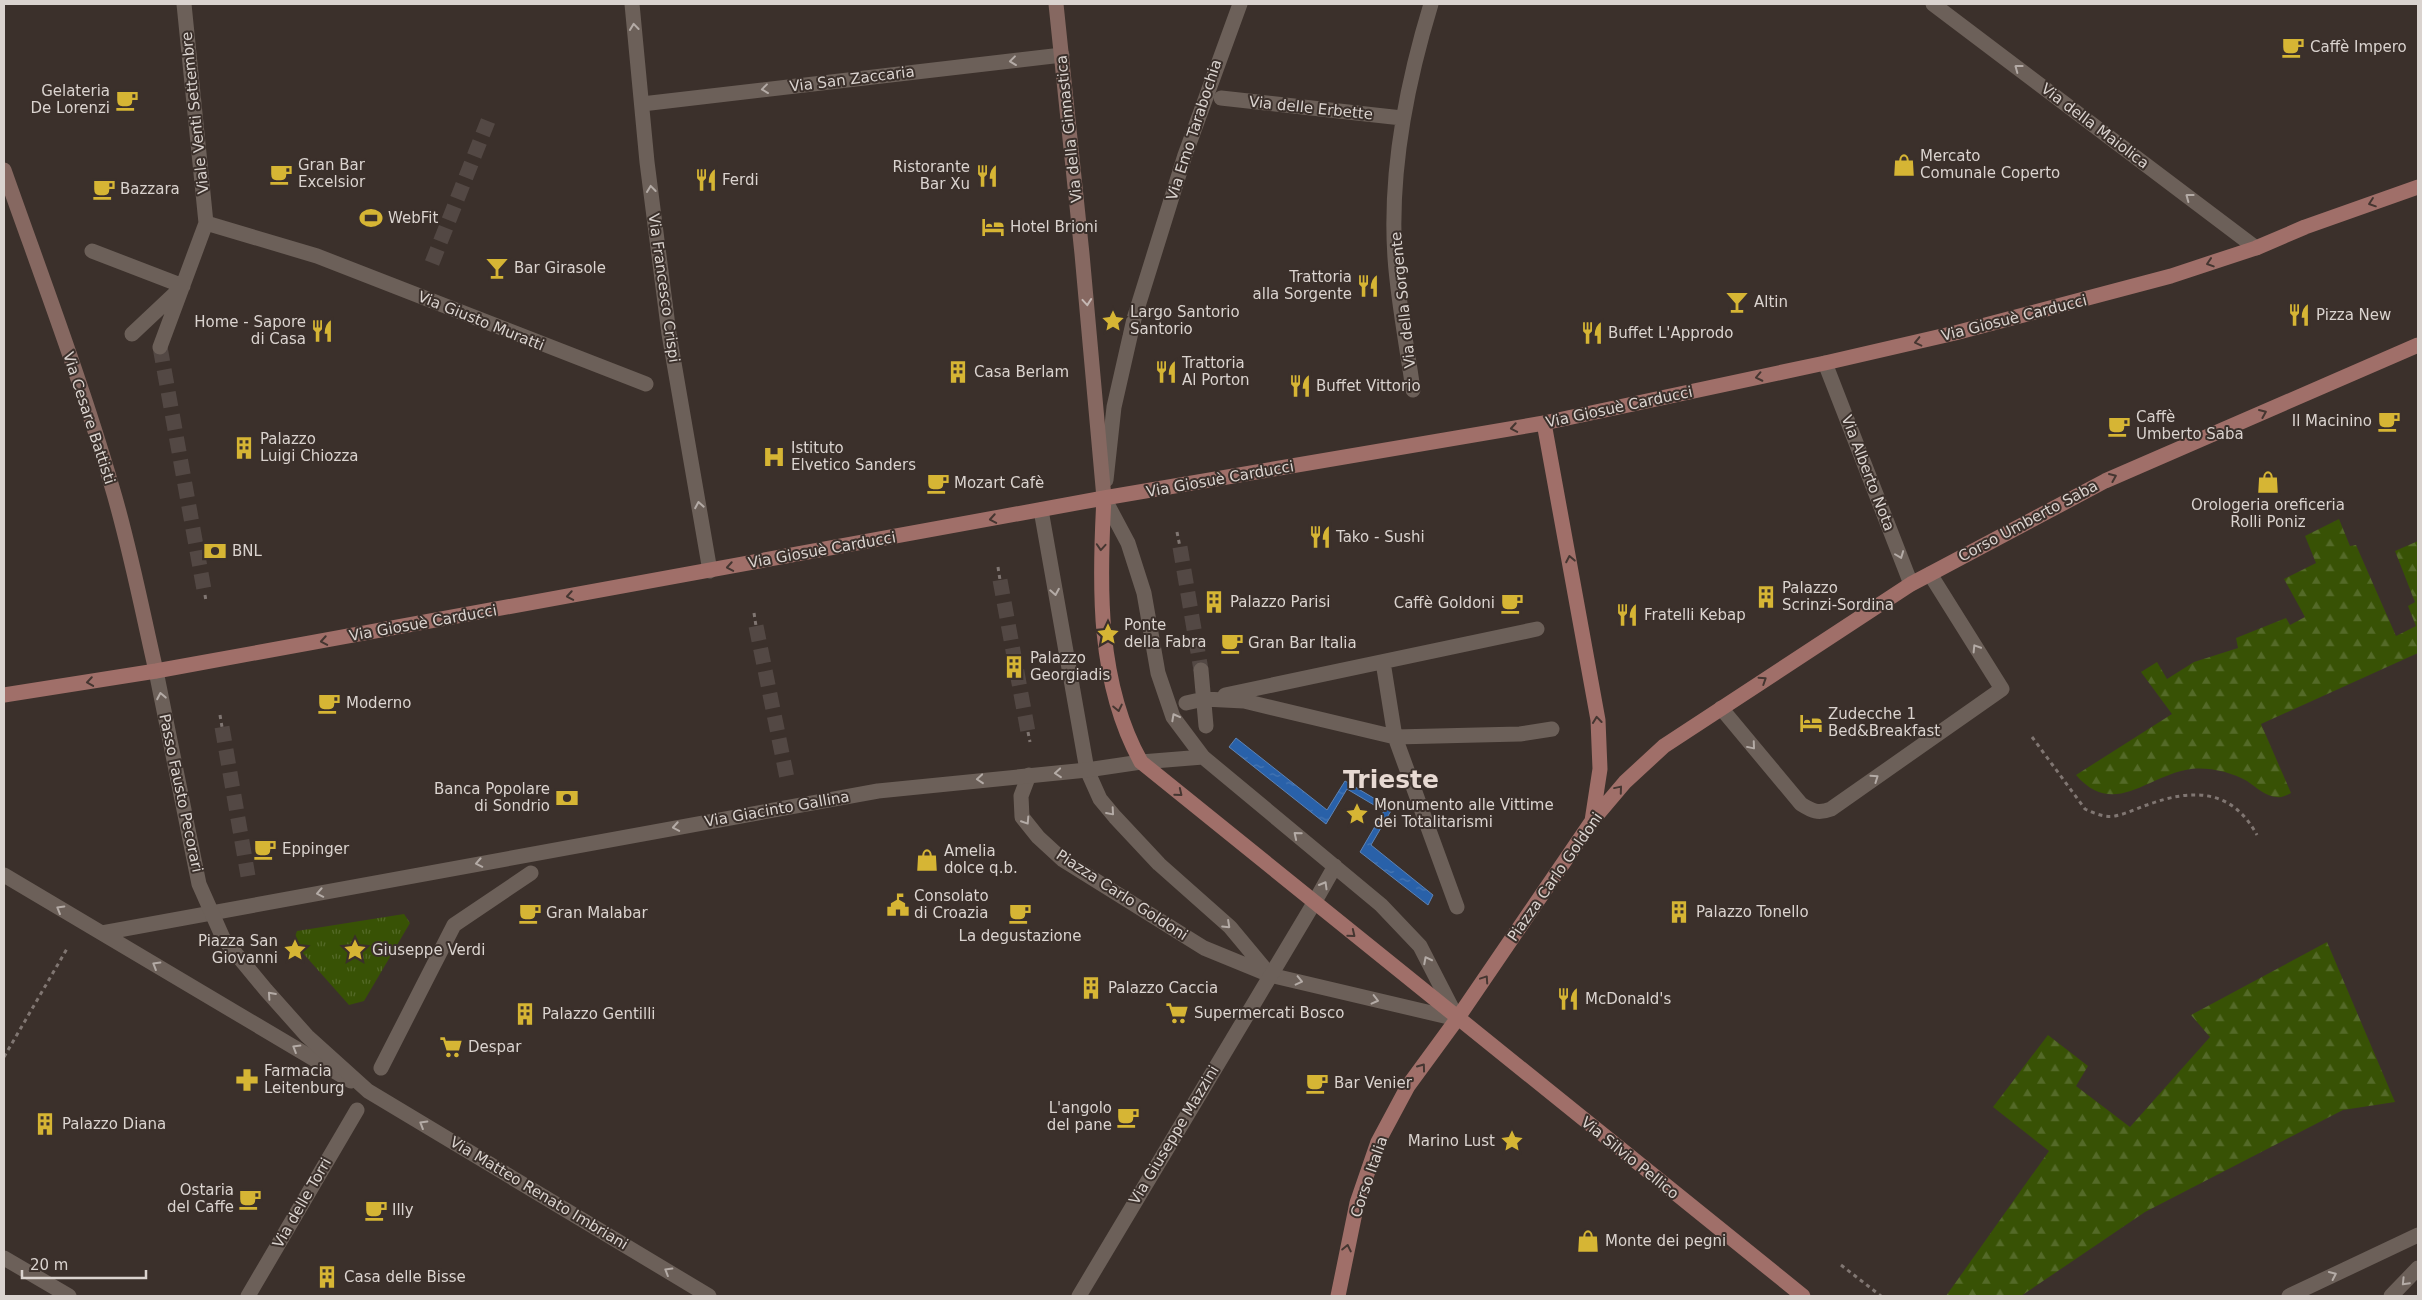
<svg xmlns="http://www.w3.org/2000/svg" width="2422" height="1300" font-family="'DejaVu Sans',sans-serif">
<defs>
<pattern id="grass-tufts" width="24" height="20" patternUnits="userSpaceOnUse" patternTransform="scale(1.25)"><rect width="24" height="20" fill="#385205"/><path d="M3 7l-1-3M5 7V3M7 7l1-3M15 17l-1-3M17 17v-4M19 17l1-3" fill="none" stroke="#546a28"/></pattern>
<pattern id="forest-firs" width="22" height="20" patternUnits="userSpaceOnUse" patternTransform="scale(1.25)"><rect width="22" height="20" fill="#385205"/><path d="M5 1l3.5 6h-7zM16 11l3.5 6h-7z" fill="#546a28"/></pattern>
<pattern id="water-ripples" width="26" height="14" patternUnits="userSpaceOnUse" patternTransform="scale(1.25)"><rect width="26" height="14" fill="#2961a9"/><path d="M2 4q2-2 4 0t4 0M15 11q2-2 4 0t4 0" fill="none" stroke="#4777b4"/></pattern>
</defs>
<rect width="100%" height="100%" fill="#3b302b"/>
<path fill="url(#grass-tufts)" d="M404 914 410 923 364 1001 349 1005 293 942 297 931Z"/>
<path fill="url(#forest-firs)" d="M2339 519 2350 546 2356 545 2396 636 2416 626 2408 606 2415 602 2395 551 2418 541V653L2261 724 2291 793C2287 795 2282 798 2277 797 2266 797 2256 787 2247 781 2231 772 2209 767 2191 769 2147 775 2114 819 2076 775L2172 714 2141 672 2157 662 2167 679 2194 662 2238 648 2236 638 2286 618 2290 625 2305 617 2284 579 2316 563 2305 536Z
M2327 942 2395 1102 2343 1110 2145 1212 2021 1296H1946L2049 1151 1993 1107 2048 1035 2088 1066 2076 1086 2130 1127 2210 1037 2191 1015Z"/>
<path fill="url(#water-ripples)" stroke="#5e83b4" d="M1236 738 1327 810 1345 781 1392 809 1371 845 1433 895 1428 905 1360 852 1384 811 1347 789 1326 824 1229 747Z"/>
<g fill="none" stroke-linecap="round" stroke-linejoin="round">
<path stroke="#534844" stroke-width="15" stroke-dasharray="15 8" stroke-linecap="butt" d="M432 263 488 121
M160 347 205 595
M1180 547 1201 670
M1000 580 1028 732
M756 626 787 778
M222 727 248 876"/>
<path stroke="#807672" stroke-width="3" stroke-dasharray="4 4" stroke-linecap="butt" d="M1177 532 1180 547
M998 567 1000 580
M205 595 206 601
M754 613 756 626
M220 715 222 727
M1028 732 1030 742
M2032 737 2085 809C2094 813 2104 818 2115 816 2126 814 2137 808 2147 805 2193 788 2232 789 2257 835
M4 1057 68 947
M1841 1265 1881 1296"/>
<path stroke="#6c6059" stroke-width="15" d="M1104 498 1128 543 1144 593 1158 673 1173 717 1203 757 1381 905 1420 946 1457 1018
M1041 510 1087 770 1100 799 1115 817 1159 864 1230 927 1270 975
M1141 762 1203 757
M1029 775 1021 796 1022 817 1038 837 1063 860 1204 948 1270 975 1457 1019
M1314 903 1335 866"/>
<path stroke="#6c6059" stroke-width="15" d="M184 4 206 223
M1221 98 1402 118
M92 251 183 286 132 334
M160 347 206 223 317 256 646 384
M1413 390C1407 346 1398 302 1395 258 1389 172 1406 86 1431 4
M1383 662 1395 737 1457 907
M1201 670 1206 726
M1225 695 1537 629
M1186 703 1204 699 1244 701 1395 737 1520 734 1552 729
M381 1068 454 925 531 873
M4 1258 69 1296
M248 1296 357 1110"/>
<path stroke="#6c6059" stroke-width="15" d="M632 4 647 162 669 334 710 571
M1933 4 2256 248
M642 104 1062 55
M1825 363 1911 584
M1106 480 1114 407 1134 319 1185 155 1240 4
M1721 708 1801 804C1812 811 1818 814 1831 809L2002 689 1930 574
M4 875 351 1081
M102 933 878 791 1087 770 1141 762
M1079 1296 1314 903
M2289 1296 2418 1235
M2391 1296 2418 1268"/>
<path stroke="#6c6059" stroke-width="15" d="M156 671 199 884 223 938 266 990 307 1036 368 1091 709 1296"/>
<path stroke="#866861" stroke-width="15" d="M1056 4 1082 254 1104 498
M4 170C41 275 81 380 112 487 130 547 142 610 156 671"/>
<path stroke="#a06f69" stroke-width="15" d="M1544 423 1598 720 1600 769 1592 821
M1104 498C1099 586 1097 683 1141 762L1803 1296
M4 695 156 671 1104 498 1544 423 1825 363 1955 333 2171 276 2256 248 2305 227 2418 187
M1338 1296 1357 1203 1378 1142 1408 1086 1457 1019 1592 821 1625 782 1664 746 1911 584 1930 574 2105 481 2418 345"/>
</g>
<defs><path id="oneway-chevron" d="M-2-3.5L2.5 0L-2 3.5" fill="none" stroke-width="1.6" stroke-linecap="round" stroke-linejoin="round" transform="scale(1.25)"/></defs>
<g stroke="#b4aba6">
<use href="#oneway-chevron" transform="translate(634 27) rotate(-96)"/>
<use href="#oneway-chevron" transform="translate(1013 61) rotate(173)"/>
<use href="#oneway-chevron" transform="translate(2018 68) rotate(-143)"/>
<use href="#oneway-chevron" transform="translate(765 89) rotate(173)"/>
<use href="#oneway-chevron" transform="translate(651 189) rotate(-97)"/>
<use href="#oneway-chevron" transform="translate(2189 197) rotate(-143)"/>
<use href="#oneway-chevron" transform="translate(699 505) rotate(-100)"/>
<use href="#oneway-chevron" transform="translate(1900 555) rotate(69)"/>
<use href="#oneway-chevron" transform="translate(1055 592) rotate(80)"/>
<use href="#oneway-chevron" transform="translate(1976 648) rotate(-122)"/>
<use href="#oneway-chevron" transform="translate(161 696) rotate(-101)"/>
<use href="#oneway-chevron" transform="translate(1175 717) rotate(-118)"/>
<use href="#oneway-chevron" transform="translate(1752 746) rotate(50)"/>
<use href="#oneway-chevron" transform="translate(1058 773) rotate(175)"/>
<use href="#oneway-chevron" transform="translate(1875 778) rotate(-35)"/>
<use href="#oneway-chevron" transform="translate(980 779) rotate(175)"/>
<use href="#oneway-chevron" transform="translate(1111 812) rotate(49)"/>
<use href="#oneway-chevron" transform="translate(1026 821) rotate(57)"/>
<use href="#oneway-chevron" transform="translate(676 827) rotate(170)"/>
<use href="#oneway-chevron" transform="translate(1297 835) rotate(-140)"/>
<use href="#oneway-chevron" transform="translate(479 863) rotate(169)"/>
<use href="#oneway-chevron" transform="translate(1324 885) rotate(-60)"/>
<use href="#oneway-chevron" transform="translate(320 893) rotate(169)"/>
<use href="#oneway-chevron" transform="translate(60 909) rotate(-150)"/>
<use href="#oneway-chevron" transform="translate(1227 925) rotate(43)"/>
<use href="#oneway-chevron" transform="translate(1427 960) rotate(-117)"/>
<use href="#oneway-chevron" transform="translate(156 965) rotate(-149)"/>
<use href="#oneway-chevron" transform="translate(1299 981) rotate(13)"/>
<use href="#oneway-chevron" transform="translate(271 995) rotate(-132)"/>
<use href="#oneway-chevron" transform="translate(1375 1000) rotate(14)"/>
<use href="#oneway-chevron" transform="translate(296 1048) rotate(-149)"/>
<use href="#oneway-chevron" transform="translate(423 1124) rotate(-149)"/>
<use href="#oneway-chevron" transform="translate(668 1271) rotate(-149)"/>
<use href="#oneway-chevron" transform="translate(2333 1275) rotate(-25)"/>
<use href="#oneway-chevron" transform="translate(2405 1282) rotate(134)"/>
</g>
<g stroke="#453631">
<use href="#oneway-chevron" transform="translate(2372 203) rotate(161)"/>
<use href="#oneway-chevron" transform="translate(2210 263) rotate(162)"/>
<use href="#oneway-chevron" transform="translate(1918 342) rotate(167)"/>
<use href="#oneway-chevron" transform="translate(1759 377) rotate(168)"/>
<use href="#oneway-chevron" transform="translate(2263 413) rotate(-23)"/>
<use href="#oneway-chevron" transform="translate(1514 428) rotate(170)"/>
<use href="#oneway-chevron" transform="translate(2113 477) rotate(-23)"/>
<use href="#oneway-chevron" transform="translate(993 519) rotate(170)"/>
<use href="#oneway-chevron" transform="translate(1101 547) rotate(94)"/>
<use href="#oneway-chevron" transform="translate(1570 559) rotate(-101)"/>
<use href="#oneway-chevron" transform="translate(730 567) rotate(170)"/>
<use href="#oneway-chevron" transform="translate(570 596) rotate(170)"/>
<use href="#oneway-chevron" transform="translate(324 641) rotate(170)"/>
<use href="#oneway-chevron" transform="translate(1763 680) rotate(-33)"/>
<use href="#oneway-chevron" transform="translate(90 682) rotate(171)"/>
<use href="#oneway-chevron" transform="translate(1118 708) rotate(78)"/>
<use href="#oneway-chevron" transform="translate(1597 720) rotate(-96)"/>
<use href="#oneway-chevron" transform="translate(1619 789) rotate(-50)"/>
<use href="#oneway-chevron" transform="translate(1179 793) rotate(39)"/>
<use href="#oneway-chevron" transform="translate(1352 934) rotate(39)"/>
<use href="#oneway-chevron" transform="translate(1485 979) rotate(-56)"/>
<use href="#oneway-chevron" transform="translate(1422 1067) rotate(-54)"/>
<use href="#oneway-chevron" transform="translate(1347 1248) rotate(-78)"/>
</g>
<use stroke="#c5b8b4" href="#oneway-chevron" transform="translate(1087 302) rotate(85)"/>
<defs>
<symbol id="cafe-bare" viewBox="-9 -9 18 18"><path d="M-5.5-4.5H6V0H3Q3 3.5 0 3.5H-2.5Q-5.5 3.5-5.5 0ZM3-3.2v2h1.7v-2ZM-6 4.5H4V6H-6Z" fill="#d6b534" stroke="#3b302b" stroke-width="2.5" paint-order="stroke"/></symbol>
<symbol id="shop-bare" viewBox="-9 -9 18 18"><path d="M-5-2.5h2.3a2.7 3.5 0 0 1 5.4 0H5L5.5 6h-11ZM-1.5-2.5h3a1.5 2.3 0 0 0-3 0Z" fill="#d6b534" stroke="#3b302b" stroke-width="2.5" paint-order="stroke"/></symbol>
<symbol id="restaurant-bare" viewBox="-9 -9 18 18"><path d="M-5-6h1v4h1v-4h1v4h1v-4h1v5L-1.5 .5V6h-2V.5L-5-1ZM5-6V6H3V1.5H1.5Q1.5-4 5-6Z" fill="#d6b534" stroke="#3b302b" stroke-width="2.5" paint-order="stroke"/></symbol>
<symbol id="stadium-bare" viewBox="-9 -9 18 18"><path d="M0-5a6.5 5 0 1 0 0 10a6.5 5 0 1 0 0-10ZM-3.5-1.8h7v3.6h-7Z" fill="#d6b534" stroke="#3b302b" stroke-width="2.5" paint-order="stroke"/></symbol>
<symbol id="hotel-bare" viewBox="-9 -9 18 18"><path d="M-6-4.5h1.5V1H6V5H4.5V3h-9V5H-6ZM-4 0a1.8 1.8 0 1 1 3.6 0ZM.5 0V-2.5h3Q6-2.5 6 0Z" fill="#d6b534" stroke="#3b302b" stroke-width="2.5" paint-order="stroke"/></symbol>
<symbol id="bar-bare" viewBox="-9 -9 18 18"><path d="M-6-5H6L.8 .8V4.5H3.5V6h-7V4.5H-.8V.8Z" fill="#d6b534" stroke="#3b302b" stroke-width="2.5" paint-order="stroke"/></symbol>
<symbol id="sight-bare" viewBox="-9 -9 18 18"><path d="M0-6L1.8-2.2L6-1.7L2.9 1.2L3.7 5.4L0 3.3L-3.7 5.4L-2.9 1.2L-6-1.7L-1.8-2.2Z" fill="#d6b534" stroke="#3b302b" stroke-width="2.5" paint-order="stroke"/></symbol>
<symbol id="building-bare" viewBox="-9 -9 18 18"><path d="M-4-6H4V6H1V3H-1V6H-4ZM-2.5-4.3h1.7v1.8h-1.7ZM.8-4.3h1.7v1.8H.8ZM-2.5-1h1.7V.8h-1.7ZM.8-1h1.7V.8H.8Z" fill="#d6b534" stroke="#3b302b" stroke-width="2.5" paint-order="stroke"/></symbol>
<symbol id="hospital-bare" viewBox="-9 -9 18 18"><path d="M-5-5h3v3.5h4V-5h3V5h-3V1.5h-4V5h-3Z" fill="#d6b534" stroke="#3b302b" stroke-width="2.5" paint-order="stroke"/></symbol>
<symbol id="bank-bare" viewBox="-9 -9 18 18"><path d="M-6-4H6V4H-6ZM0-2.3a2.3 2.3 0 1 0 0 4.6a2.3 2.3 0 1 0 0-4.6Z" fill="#d6b534" stroke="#3b302b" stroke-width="2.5" paint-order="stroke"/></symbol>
<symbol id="civic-bare" viewBox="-9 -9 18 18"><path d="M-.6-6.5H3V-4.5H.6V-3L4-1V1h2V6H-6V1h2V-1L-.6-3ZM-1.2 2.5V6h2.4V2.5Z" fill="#d6b534" stroke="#3b302b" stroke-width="2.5" paint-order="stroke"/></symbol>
<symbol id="supermarket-bare" viewBox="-9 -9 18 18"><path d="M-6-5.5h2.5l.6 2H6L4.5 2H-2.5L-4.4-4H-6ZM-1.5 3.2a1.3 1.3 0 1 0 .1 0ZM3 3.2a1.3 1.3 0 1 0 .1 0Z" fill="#d6b534" stroke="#3b302b" stroke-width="2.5" paint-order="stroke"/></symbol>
<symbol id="pharmacy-bare" viewBox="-9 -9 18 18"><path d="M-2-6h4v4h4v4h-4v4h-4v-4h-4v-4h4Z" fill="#d6b534" stroke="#3b302b" stroke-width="2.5" paint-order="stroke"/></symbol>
</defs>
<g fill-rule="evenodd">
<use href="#cafe-bare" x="2277" y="31" width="32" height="32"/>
<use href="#cafe-bare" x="111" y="84" width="32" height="32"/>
<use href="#shop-bare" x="1888" y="149" width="32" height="32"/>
<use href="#cafe-bare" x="265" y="158" width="32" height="32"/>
<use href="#restaurant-bare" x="971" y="160" width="32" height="32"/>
<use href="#restaurant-bare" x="690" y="164" width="32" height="32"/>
<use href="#cafe-bare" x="88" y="173" width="32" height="32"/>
<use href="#stadium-bare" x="355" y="202" width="32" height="32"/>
<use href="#hotel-bare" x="977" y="211" width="32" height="32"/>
<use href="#bar-bare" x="481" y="252" width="32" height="32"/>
<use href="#restaurant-bare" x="1352" y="270" width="32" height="32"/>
<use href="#bar-bare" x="1721" y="286" width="32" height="32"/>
<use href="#restaurant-bare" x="2283" y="299" width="32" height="32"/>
<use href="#sight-bare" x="1097" y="305" width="32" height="32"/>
<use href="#restaurant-bare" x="306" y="315" width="32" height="32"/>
<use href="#restaurant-bare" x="1576" y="317" width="32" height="32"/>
<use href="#building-bare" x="942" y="356" width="32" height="32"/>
<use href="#restaurant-bare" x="1150" y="356" width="32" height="32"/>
<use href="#restaurant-bare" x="1284" y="370" width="32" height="32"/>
<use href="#cafe-bare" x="2373" y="405" width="32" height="32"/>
<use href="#cafe-bare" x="2103" y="410" width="32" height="32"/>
<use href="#building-bare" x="228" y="432" width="32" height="32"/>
<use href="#hospital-bare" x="758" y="441" width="32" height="32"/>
<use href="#shop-bare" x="2252" y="466" width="32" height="32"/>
<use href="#cafe-bare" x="922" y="467" width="32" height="32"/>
<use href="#restaurant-bare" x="1304" y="521" width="32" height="32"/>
<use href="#bank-bare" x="199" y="535" width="32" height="32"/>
<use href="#building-bare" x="1750" y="581" width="32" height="32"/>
<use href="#building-bare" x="1198" y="586" width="32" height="32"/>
<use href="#cafe-bare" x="1496" y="587" width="32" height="32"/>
<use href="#restaurant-bare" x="1611" y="599" width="32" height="32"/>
<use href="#sight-bare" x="1092" y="618" width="32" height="32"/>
<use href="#cafe-bare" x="1216" y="627" width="32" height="32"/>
<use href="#building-bare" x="998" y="651" width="32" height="32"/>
<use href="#cafe-bare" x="313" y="687" width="32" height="32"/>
<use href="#hotel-bare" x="1795" y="707" width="32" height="32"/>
<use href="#bank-bare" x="551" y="782" width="32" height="32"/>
<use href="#sight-bare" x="1341" y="798" width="32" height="32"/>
<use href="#cafe-bare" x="249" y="833" width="32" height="32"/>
<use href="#shop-bare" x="911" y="844" width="32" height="32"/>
<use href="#civic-bare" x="882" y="889" width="32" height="32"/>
<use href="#building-bare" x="1663" y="896" width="32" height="32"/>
<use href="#cafe-bare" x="514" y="897" width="32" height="32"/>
<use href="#cafe-bare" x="1004" y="897" width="32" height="32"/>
<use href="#sight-bare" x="279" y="934" width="32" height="32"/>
<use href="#sight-bare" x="339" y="934" width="32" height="32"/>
<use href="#building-bare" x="1075" y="972" width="32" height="32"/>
<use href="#restaurant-bare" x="1552" y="983" width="32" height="32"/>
<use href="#supermarket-bare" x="1161" y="997" width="32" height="32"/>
<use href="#building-bare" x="509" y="998" width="32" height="32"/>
<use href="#supermarket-bare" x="435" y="1031" width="32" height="32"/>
<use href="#pharmacy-bare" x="231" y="1064" width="32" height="32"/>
<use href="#cafe-bare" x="1301" y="1067" width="32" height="32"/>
<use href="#cafe-bare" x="1112" y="1101" width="32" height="32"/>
<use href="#building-bare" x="29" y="1108" width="32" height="32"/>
<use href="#sight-bare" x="1496" y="1125" width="32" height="32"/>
<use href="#cafe-bare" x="234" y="1183" width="32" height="32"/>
<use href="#cafe-bare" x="360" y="1194" width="32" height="32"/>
<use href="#shop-bare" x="1572" y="1225" width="32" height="32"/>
<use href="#building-bare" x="311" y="1261" width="32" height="32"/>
</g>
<g text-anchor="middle" stroke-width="4" stroke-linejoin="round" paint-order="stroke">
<g font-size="15" fill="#dad3cf" stroke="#3b302b" text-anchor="start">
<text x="2310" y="52">Caffè Impero</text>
<text x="110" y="96" text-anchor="end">Gelateria<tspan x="110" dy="17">De Lorenzi</tspan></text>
<text x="1920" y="161">Mercato<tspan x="1920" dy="17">Comunale Coperto</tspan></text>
<text x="298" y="170">Gran Bar<tspan x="298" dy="17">Excelsior</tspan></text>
<text x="970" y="172" text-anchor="end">Ristorante<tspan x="970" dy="17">Bar Xu</tspan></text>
<text x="722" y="185">Ferdi</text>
<text x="120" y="194">Bazzara</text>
<text x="388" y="223">WebFit</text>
<text x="1010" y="232">Hotel Brioni</text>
<text x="514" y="273">Bar Girasole</text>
<text x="1352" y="282" text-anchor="end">Trattoria<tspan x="1352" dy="17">alla Sorgente</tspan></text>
<text x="1754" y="307">Altin</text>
<text x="1130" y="317">Largo Santorio<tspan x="1130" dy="17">Santorio</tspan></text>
<text x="2316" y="320">Pizza New</text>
<text x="306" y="327" text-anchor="end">Home - Sapore<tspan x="306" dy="17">di Casa</tspan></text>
<text x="1608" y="338">Buffet L'Approdo</text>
<text x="1182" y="368">Trattoria<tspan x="1182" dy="17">Al Porton</tspan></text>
<text x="974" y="377">Casa Berlam</text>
<text x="1316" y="391">Buffet Vittorio</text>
<text x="2136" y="422">Caffè<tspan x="2136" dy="17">Umberto Saba</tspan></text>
<text x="2372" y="426" text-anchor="end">Il Macinino</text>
<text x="260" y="444">Palazzo<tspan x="260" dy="17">Luigi Chiozza</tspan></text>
<text x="791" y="453">Istituto<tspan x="791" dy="17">Elvetico Sanders</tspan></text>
<text x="954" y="488">Mozart Cafè</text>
<text x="2268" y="510" text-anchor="middle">Orologeria oreficeria<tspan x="2268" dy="17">Rolli Poniz</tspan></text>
<text x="1336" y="542">Tako - Sushi</text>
<text x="232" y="556">BNL</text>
<text x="1782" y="593">Palazzo<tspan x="1782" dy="17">Scrinzi-Sordina</tspan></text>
<text x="1230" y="607">Palazzo Parisi</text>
<text x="1495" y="608" text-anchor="end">Caffè Goldoni</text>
<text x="1644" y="620">Fratelli Kebap</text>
<text x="1124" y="630">Ponte<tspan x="1124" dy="17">della Fabra</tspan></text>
<text x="1248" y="648">Gran Bar Italia</text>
<text x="1030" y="663">Palazzo<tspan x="1030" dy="17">Georgiadis</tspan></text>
<text x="346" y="708">Moderno</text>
<text x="1828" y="719">Zudecche 1<tspan x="1828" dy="17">Bed&amp;Breakfast</tspan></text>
<text x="550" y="794" text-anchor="end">Banca Popolare<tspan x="550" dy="17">di Sondrio</tspan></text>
<text x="1374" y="810">Monumento alle Vittime<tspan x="1374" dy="17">dei Totalitarismi</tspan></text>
<text x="282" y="854">Eppinger</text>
<text x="944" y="856">Amelia<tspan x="944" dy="17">dolce q.b.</tspan></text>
<text x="914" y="901">Consolato<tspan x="914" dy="17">di Croazia</tspan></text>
<text x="1696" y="917">Palazzo Tonello</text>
<text x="546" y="918">Gran Malabar</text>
<text x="1020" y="941" text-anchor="middle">La degustazione</text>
<text x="278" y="946" text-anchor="end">Piazza San<tspan x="278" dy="17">Giovanni</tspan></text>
<text x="372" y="955">Giuseppe Verdi</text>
<text x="1108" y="993">Palazzo Caccia</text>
<text x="1585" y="1004">McDonald's</text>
<text x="1194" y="1018">Supermercati Bosco</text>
<text x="542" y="1019">Palazzo Gentilli</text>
<text x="468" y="1052">Despar</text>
<text x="264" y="1076">Farmacia<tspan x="264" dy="17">Leitenburg</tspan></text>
<text x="1334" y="1088">Bar Venier</text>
<text x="1112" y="1113" text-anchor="end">L'angolo<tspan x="1112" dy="17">del pane</tspan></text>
<text x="62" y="1129">Palazzo Diana</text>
<text x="1495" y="1146" text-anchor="end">Marino Lust</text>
<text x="234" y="1195" text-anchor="end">Ostaria<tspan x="234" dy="17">del Caffe</tspan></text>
<text x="392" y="1215">Illy</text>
<text x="1605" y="1246">Monte dei pegni</text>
<text x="344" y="1282">Casa delle Bisse</text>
</g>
<g font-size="15" fill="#dad3cf" stroke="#3b302b">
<text transform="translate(852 79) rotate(-7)" y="5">Via San Zaccaria</text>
<text transform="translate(1311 108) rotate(6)" y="5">Via delle Erbette</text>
<text transform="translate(195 113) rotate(-96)" y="5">Viale Venti Settembre</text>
<text transform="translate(2095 126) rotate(37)" y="5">Via della Maiolica</text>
<text transform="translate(1069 129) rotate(-96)" y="5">Via della Ginnastica</text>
<text transform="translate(1194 130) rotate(-72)" y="5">Via Emo Tarabochia</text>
<text transform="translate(664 288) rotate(82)" y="5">Via Francesco Crispi</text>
<text transform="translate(1403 300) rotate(-96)" y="5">Via della Sorgente</text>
<text transform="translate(2014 318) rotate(-14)" y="5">Via Giosuè Carducci</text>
<text transform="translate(481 321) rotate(22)" y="5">Via Giusto Muratti</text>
<text transform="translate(1619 407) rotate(-12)" y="5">Via Giosuè Carducci</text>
<text transform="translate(89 418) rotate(72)" y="5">Via Cesare Battisti</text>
<text transform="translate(1868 473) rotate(69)" y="5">Via Alberto Nota</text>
<text transform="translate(1220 479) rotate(-10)" y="5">Via Giosuè Carducci</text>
<text transform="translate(2028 521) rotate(-28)" y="5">Corso Umberto Saba</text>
<text transform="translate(822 550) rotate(-10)" y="5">Via Giosuè Carducci</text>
<text transform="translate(423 623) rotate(-10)" y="5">Via Giosuè Carducci</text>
<text transform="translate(181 793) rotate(78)" y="5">Passo Fausto Pecorari</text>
<text transform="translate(777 809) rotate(-10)" y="5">Via Giacinto Gallina</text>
<text transform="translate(1555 877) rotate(-55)" y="5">Piazza Carlo Goldoni</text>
<text transform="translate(1122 895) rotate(33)" y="5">Piazza Carlo Goldoni</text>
<text transform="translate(1174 1135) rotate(-59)" y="5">Via Giuseppe Mazzini</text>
<text transform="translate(1630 1158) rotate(39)" y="5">Via Silvio Pellico</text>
<text transform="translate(1369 1177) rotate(-71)" y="5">Corso Italia</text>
<text transform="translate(539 1193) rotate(31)" y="5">Via Matteo Renato Imbriani</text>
<text transform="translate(302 1203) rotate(-60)" y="5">Via delle Torri</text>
</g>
<g font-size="25" font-weight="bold" fill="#e8dad3" stroke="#3b302b">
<text x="1391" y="788">Trieste</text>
</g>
</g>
<rect width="2422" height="1300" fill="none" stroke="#dad3cf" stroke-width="10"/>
<path d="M22 1270v8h124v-8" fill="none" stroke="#dad3cf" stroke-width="2.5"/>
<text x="30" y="1270" font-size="15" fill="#dad3cf" stroke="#3b302b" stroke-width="4" paint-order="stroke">20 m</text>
</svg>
